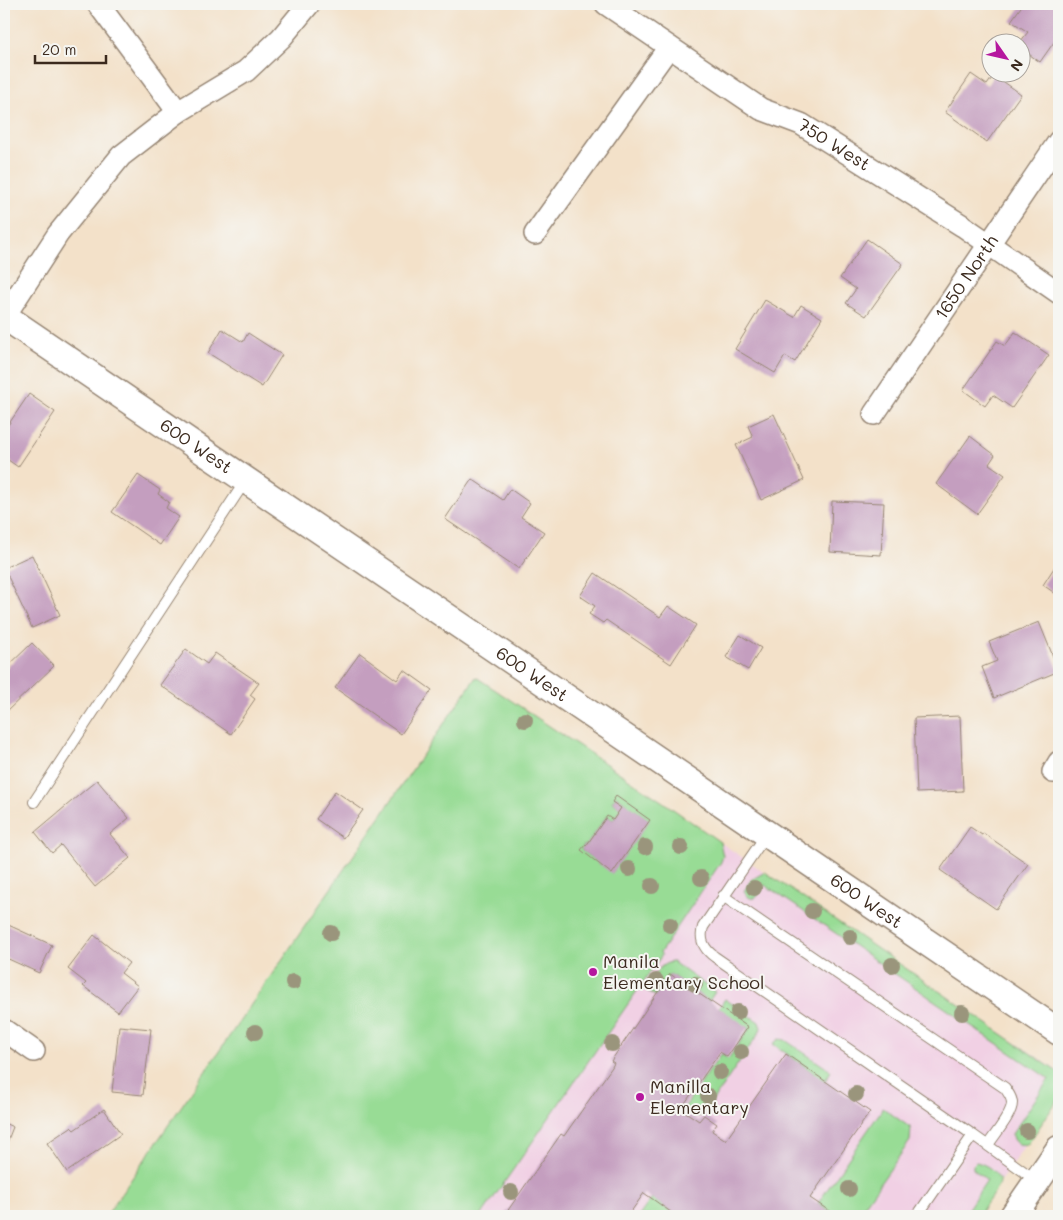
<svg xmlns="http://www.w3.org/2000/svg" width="1063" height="1220" font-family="Mali,sans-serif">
<rect width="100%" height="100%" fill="#f6f6f2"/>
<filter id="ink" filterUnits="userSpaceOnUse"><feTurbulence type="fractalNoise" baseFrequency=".02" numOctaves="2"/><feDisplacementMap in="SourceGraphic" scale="10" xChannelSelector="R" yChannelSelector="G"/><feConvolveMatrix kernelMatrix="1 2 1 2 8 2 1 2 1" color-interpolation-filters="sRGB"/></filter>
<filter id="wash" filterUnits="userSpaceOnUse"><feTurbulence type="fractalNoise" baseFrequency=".0096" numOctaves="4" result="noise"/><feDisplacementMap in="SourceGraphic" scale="20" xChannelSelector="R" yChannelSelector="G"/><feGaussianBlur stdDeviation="1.12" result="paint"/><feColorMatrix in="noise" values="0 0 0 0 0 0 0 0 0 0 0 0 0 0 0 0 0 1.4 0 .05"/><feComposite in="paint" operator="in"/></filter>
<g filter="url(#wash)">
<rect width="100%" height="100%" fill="#f3e1c9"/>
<path fill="#f1d0e4" d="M476 677 1059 1072V1096L976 1216H106Z"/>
<path fill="#98dc95" stroke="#6a835a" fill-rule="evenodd" d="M476 677 663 802 720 842 723 856 721 862 660 953 662 955 481 1216H106ZM616 796 649 820 612 873 581 850 584 845 586 846 607 816 613 820 621 808 612 802Z
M765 872 1059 1073V1098L1028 1144C1020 1146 1012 1143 1012 1134L1049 1079 765 885C759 893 753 907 744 891L751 880Z
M673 962 715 992 709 1001 670 974 655 996 646 990C652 979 658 963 673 962Z
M725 999 759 1022 761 1028 759 1033 705 1112H703L699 1117 684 1108 721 1054 728 1059 749 1029 719 1008Z
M779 1039 785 1040 831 1071 825 1081 773 1044Z
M883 1108 911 1128 910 1141 857 1216H837L818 1203Z
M976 1162C986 1164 1000 1173 1000 1184L978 1216H963L987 1180 973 1169V1165Z
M652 1198 671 1212 668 1216H639Z"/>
<g id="blocks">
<path fill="#c49ebf" d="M1023 4H1059V35L1040 62 1020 48V42L1028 32 1011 21Z
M971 74 987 85 994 75 1021 94 987 142 945 112Z
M867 239 903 264 866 316 846 303 856 289 840 278Z
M765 300 794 317 801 305 822 318 795 362 785 356 775 373 735 349Z
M222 329 243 342 248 333 282 355 262 387 208 353Z
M1015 332 1049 355 1012 408 993 395 985 406 963 390 997 341 1005 346Z
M29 394 55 412 18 467 4 457V431Z
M774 414 804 480 761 500 736 445 753 437 748 426Z
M970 436 995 455 989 464 1005 475 977 514 936 484Z
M138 475 160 490 158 494 169 502 166 508 179 517 160 545 112 512Z
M472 479 503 500 510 489 530 503 521 517 544 532 519 569 445 519Z
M832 501 884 503 881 555 830 552Z
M32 555 60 615 32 628 4 568Z
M1059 560V596L1043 585Z
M595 573 660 617 668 606 696 625 671 664 606 620 603 623 589 614 595 606 580 596Z
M1039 622 1059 671 994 698 982 667 997 661 989 642Z
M740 635 761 648 748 670 726 657Z
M32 643 54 666 6 712 4 709V670Z
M186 649 207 664 215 653 259 683 250 695 255 699 231 734 160 685Z
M360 653 397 680 404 670 432 690 401 734 335 688Z
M960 716 963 791 917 793 914 718Z
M97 780 129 818 110 834 130 858 95 887 61 845 52 853 35 832Z
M335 791 363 810 343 838 316 819Z
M616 796 650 820 612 874 581 850 585 845 586 846 607 816 613 820 621 808 612 802Z
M970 827 982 835 983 833 1028 864 996 909 940 870Z
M4 923 52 945 39 973 4 957Z
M94 935 129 963 121 973 138 986 118 1012 83 986 86 983 68 969Z
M670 974 748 1027 727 1057 720 1052 681 1109 699 1121 704 1115 717 1124 712 1131 726 1140 786 1054 870 1112 810 1198 837 1216H674L675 1215 644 1193 628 1216H504L561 1134 564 1136 612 1067 614 1063 611 1061Z
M119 1026 151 1029 143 1095 112 1092Z
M104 1109 121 1134 67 1172 47 1143 71 1127 74 1130Z
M4 1123 13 1127 4 1150Z"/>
</g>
</g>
<g filter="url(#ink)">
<use href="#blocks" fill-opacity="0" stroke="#978674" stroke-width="1"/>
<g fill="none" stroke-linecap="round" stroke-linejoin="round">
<defs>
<path id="service" d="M34 802 246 480
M766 835 703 927C699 940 704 949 715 957L973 1135
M723 896 1005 1088C1008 1093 1012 1097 1012 1103 1012 1115 994 1135 988 1145
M917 1216 973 1135 1037 1181"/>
<g id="minor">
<path d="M98 4 178 112"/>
<path id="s1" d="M606 4 761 109 801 124 963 226 1059 293"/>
<path d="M535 234 669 47"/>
<path d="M4 317 58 234 121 156 178 112 246 71 281 38 309 4"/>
<path id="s2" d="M874 414 1059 141"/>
<path d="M1053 772 1059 762"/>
<path d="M4 1030 34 1051"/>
</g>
<g id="tertiary">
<path id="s3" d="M4 316 1059 1032"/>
<path d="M1013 1216 1059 1149"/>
</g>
</defs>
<use href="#service" stroke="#978674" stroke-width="12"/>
<use href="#minor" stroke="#978674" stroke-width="24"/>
<use href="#tertiary" stroke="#978674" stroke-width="29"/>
<use href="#service" stroke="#fff" stroke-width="10"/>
<use href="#minor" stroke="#fff" stroke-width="21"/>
<use href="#tertiary" stroke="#fff" stroke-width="26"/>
</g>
<g fill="#9a957b">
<circle cx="525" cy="720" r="8"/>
<circle cx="645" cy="847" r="8"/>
<circle cx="681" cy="847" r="8"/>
<circle cx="629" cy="869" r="8"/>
<circle cx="701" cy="878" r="8"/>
<circle cx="652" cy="886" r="8"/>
<circle cx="754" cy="888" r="8"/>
<circle cx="812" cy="911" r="8"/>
<circle cx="670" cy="925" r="8"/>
<circle cx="331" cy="933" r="8"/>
<circle cx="850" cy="937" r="8"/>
<circle cx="892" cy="965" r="8"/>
<circle cx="656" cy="981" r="8"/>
<circle cx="293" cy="982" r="8"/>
<circle cx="695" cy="984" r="8"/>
<circle cx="738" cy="1012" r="8"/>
<circle cx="962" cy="1013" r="8"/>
<circle cx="255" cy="1032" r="8"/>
<circle cx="612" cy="1044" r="8"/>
<circle cx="741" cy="1052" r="8"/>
<circle cx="720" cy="1072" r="8"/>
<circle cx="856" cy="1094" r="8"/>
<circle cx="708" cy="1096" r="8"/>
<circle cx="1027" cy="1131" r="8"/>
<circle cx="849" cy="1189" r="8"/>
<circle cx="511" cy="1192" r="8"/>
</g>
</g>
<g fill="#b5179e" stroke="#f6f6f2" stroke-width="2">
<circle cx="593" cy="972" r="5"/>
<circle cx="640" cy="1097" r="5"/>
</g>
<g text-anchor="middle" stroke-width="4" stroke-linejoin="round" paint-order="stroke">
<g font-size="18" fill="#3b2a1e" stroke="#f6f6f2">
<text dy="6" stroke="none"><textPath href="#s1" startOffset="269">750 West</textPath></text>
<text dy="6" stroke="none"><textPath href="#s2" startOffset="165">1650 North</textPath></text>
<text dy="6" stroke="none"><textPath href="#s3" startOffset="232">600 West</textPath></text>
<text dy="6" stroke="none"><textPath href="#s3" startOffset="638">600 West</textPath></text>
<text dy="6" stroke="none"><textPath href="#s3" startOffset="1042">600 West</textPath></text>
</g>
<g font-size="18" fill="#3b2a1e" stroke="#f6f6f2" text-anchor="start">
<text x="603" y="968">Manila<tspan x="603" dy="21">Elementary School</tspan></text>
<text x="650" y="1093">Manilla<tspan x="650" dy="21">Elementary</tspan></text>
</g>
</g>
<rect width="1063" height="1220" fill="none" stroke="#f6f6f2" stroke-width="20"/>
<g transform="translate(1006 58) rotate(124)"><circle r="24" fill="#f6f6f2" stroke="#aba49d"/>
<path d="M0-4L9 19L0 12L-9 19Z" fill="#b5179e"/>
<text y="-8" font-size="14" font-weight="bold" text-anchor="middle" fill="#3b2a1e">N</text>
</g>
<path d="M35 55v8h71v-8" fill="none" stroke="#3b2a1e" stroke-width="2.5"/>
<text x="42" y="55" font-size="15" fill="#3b2a1e" stroke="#f6f6f2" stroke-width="4" paint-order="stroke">20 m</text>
</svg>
